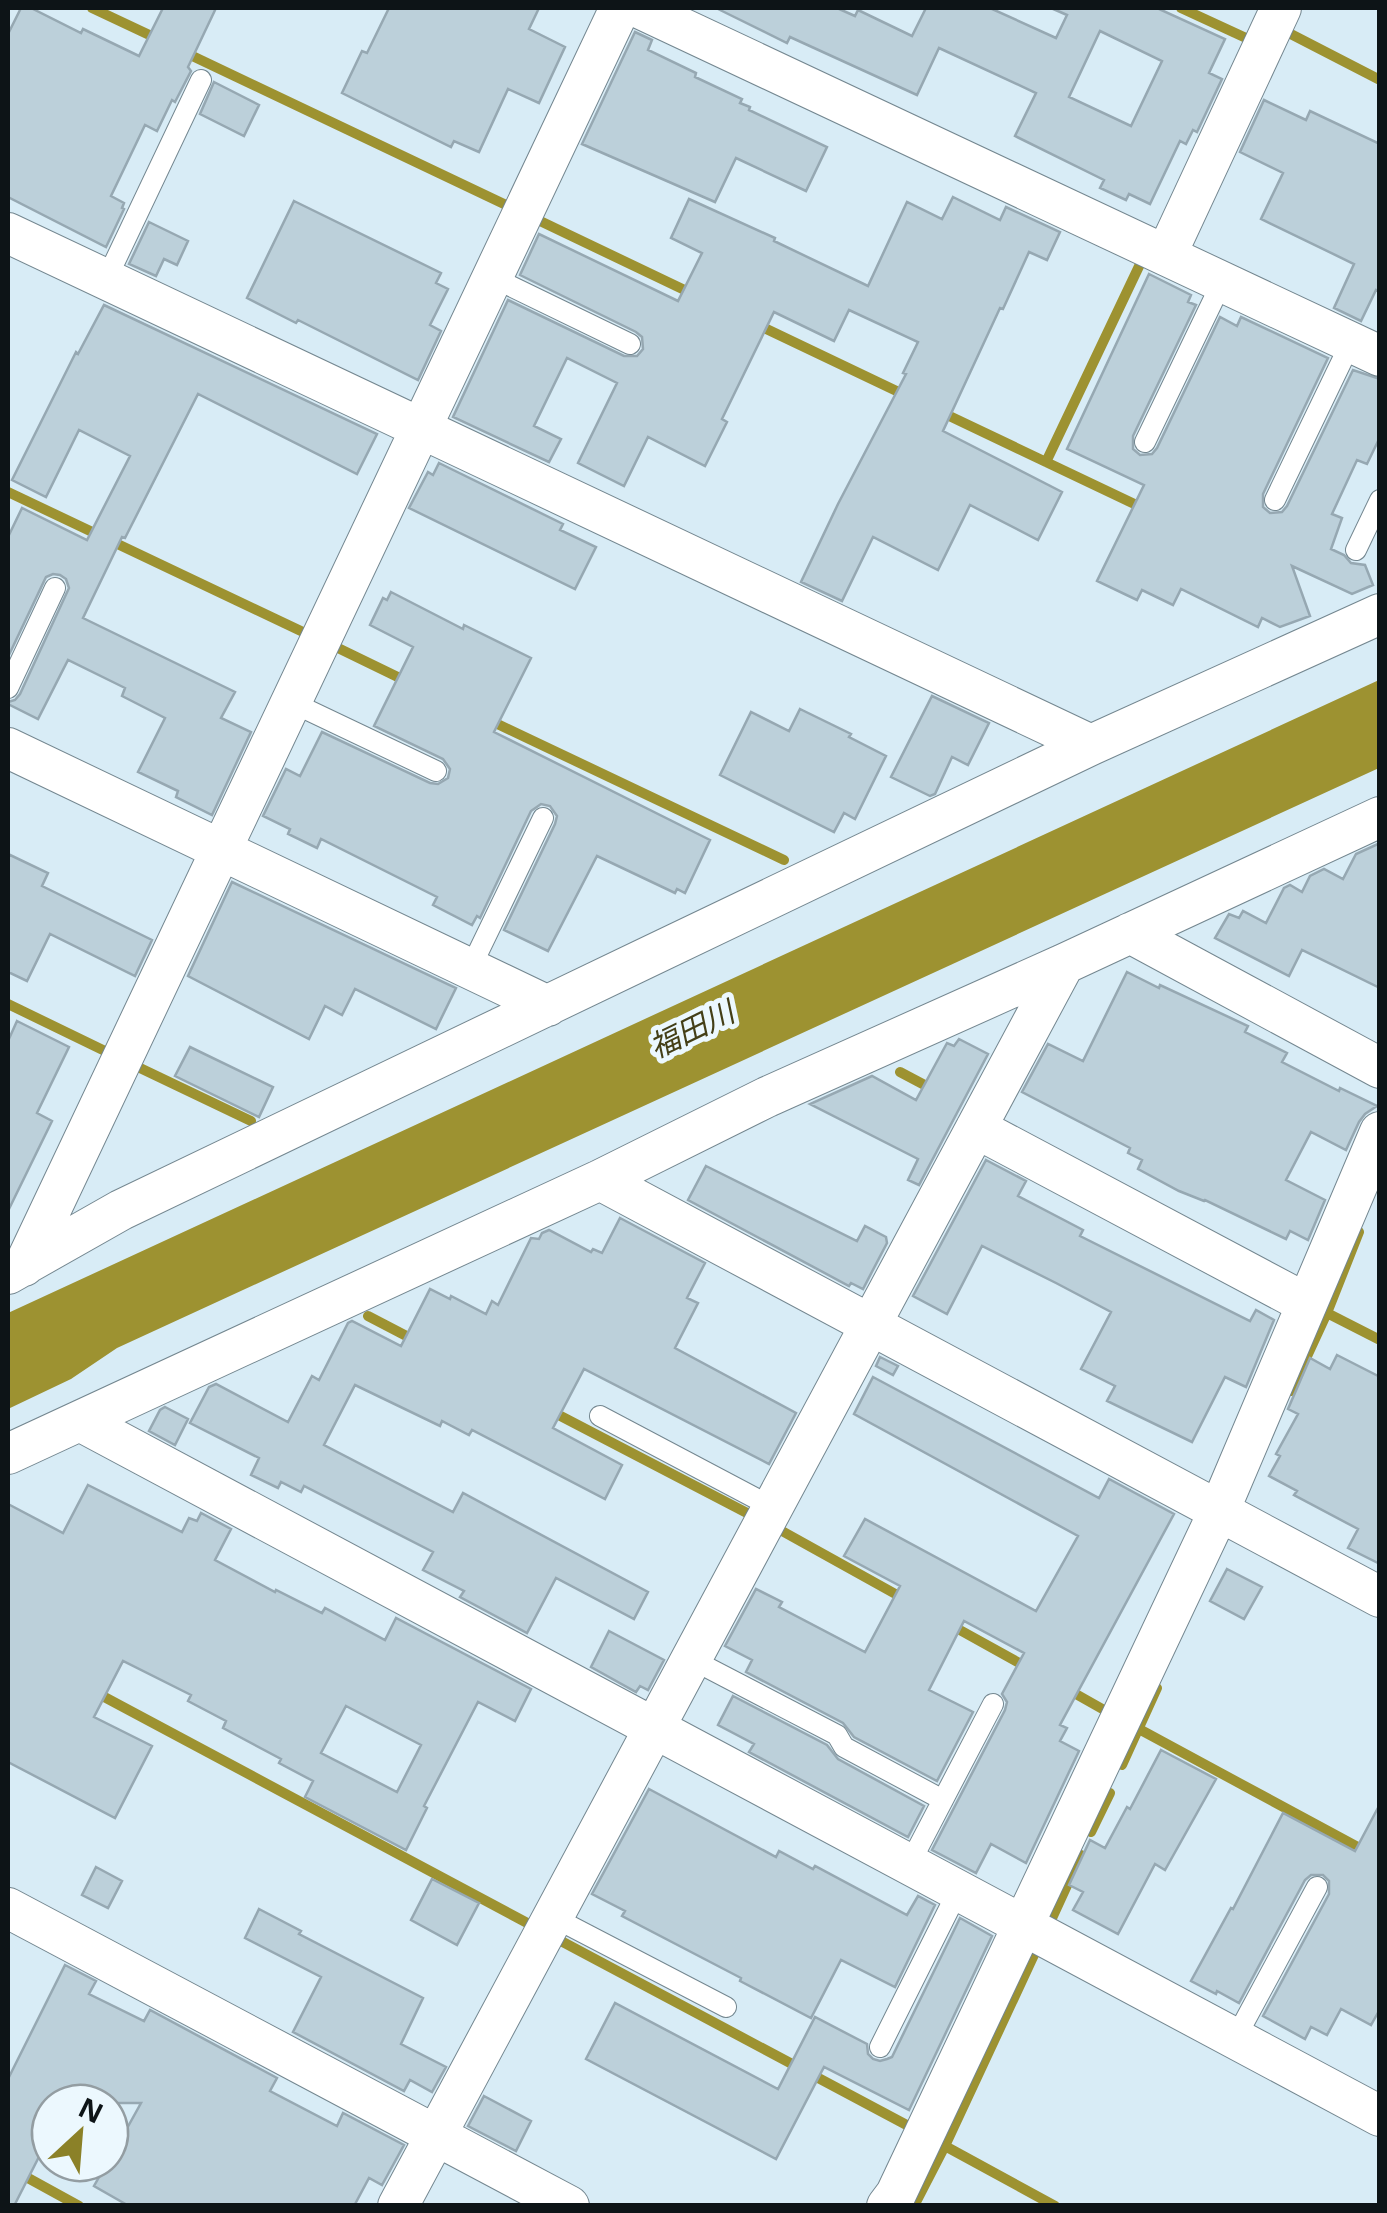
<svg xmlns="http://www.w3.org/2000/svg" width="1387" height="2213" font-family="'Noto Sans','Noto Sans JP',sans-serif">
<rect width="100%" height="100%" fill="#d8ecf6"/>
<path fill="#9d9231" d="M1379 680V768L117 1348 71 1379 8 1409V1313Z"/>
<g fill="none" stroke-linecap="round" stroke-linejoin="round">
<path stroke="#9d9231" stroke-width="10" d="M92 8 160 40
M1181 8 1246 38
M1283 30 1380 80
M184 52 504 204
M538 220 695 295
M756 324 907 396
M941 412 1147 510
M1046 462 1142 260
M8 492 303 632
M338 648 408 682
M487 719 784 860
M8 1004 107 1052
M140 1068 251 1121
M900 1072 934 1090
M1327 1313 1380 1340
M368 1316 416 1341
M1291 1391 1327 1313 1359 1232
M551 1411 747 1513
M782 1531 908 1601
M949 1624 1030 1669
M1067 1689 1113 1715
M95 1692 531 1925
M1139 1729 1365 1851
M1122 1765 1157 1688
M1091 1832 1110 1793
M1048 1927 1081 1855
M561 1941 916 2130
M945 2146 1055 2206
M8 2167 79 2206
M914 2206 945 2146 1040 1942"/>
</g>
<path fill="#bcd0da" stroke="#96a8b2" stroke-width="2.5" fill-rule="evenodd" d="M21 8H31L81 33 83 29 139 56 163 8H216L188 67 191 71 175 102 172 100 157 131 145 125 111 196 124 203 122 208 124 209 106 247 8 197V34Z
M389 8H539L529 29 565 47 539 103 508 89 479 152 454 141 451 147 342 93 362 51 367 53Z
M716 8H837L855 16 858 10 912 36 926 8H990L1056 38 1067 15 1051 8H1157L1225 39 1209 73 1222 79 1197 132 1193 130 1186 144 1180 141 1150 204 1129 194 1126 200 1100 188 1104 180 1015 136 1036 93 939 48 917 95 790 37 787 43ZM1100 31 1162 61 1131 126 1069 97Z
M635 32 652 40 648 50 696 73 695 77 742 99 740 103 750 107 749 110 827 147 806 191 736 158 715 202 582 144Z
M214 82 259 105 244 136 200 114Z
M1264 100 1306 120 1310 111 1380 144V292L1376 290 1361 321 1334 308 1354 264 1261 219 1283 173 1240 152Z
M953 197 1000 220 1006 207 1060 232 1047 260 1029 252 1003 309 1000 308 943 431 1062 492 1038 540 970 505 938 570 873 537 842 601 801 582 838 504 906 374 903 373 918 342 849 310 834 341 774 312 722 419 727 422 705 466 648 437 624 486 578 463 617 383 567 358 534 426 561 439 549 462 453 417 508 300 624 356H637L643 349 642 337 636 332 520 275 539 234 678 301 702 253 671 238 689 199 775 238 774 241 868 286 907 202 942 219Z
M294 201 441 273 436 283 448 289 430 325 441 331 418 380 298 320 296 323 247 298Z
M149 222 188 241 177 265 164 259 156 276 129 264Z
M1149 274 1191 295 1188 302 1196 305 1133 436V449L1140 455 1152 454 1157 448 1220 317 1237 326 1241 317 1328 358 1263 494V507L1270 513 1282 512 1287 506 1353 370 1380 379V437L1367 464 1357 460 1332 514 1342 518 1331 549 1344 555 1351 563 1365 565 1373 585 1352 594 1292 566 1310 616 1280 627 1262 618 1258 627 1181 589 1173 605 1142 590 1137 600 1097 581 1144 485 1067 449Z
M104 305 377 434 357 474 198 394 125 538 122 537 83 618 235 692 221 718 251 732 212 815 176 797 178 791 138 772 165 718 122 696 125 688 68 660 38 719 8 704V702L15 700 20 694 69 588 66 579 60 575 53 574 46 577 8 657V537L22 508 87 540 130 456 79 430 46 497 12 480 76 352 78 354Z
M439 463 563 524 560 530 596 547 575 589 409 508 428 472 433 475Z
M391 592 463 629 464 625 531 658 494 732 710 840 685 893 677 889 675 893 597 856 548 951 504 930 555 824 557 816 550 806 541 804 531 811 480 918 477 916 472 925 433 905 437 897 321 839 317 848 288 834 290 829 263 816 286 769 300 776 322 732 430 783 438 784 448 778 450 769 443 759 374 726 413 647 370 625 383 598 387 600Z
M932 696 989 723 968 765 952 757 935 794 930 796 891 777Z
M800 709 851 734 849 737 886 756 855 819 844 813 834 832 720 775 751 712 789 731Z
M1380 843V988L1302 950 1289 976 1215 938 1229 914 1239 918 1243 911 1266 923 1284 888 1290 885 1302 892 1310 876 1324 869 1343 879 1356 854Z
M8 854 48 873 42 886 152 940 135 976 50 934 27 981 8 972Z
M232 882 456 988 436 1029 355 989 342 1015 325 1006 309 1039 188 976Z
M1127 972 1159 988 1160 985 1248 1026 1245 1032 1287 1053 1282 1062 1339 1091 1340 1088 1377 1106 1365 1114 1359 1122 1346 1150 1311 1132 1286 1180 1325 1200 1308 1240 1290 1231 1286 1239 1205 1200 1204 1201 1179 1191 1138 1169 1142 1160 1128 1153 1130 1148 1022 1092 1048 1044 1083 1061Z
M17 1021 69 1047 37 1113 52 1121 8 1211V1041Z
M959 1039 988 1054 919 1185 908 1180 918 1159 810 1104 872 1076 916 1100 947 1043 954 1046Z
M190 1047 273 1087 259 1117 175 1076Z
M986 1160 1026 1181 1018 1196 1083 1230 1080 1236 1250 1321 1256 1310 1274 1320 1246 1387 1225 1377 1192 1442 1107 1401 1115 1386 1081 1369 1111 1312 1056 1283 982 1246 947 1314 913 1296Z
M706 1166 857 1241 865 1226 886 1237 887 1243 863 1289 851 1283 849 1286 688 1200Z
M620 1218 705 1263 687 1298 698 1303 675 1348 796 1413 769 1464 584 1369 553 1428 622 1465 605 1499 472 1430 469 1435 442 1421 440 1426 355 1385 324 1445 453 1512 463 1493 648 1592 634 1619 556 1578 527 1633 460 1597 464 1591 423 1570 433 1552 304 1486 301 1492 281 1482 278 1488 251 1475 259 1458 190 1423 209 1387 216 1384 288 1422 312 1376 319 1380 348 1323 352 1321 401 1346 430 1289 450 1299 451 1296 486 1314 492 1301 498 1305 531 1238 539 1239 542 1233 549 1230 591 1252 593 1249 602 1253Z
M1337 1355 1380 1377V1564L1348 1548 1358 1529 1294 1495 1297 1491 1269 1476 1280 1456 1276 1454 1298 1414 1288 1409 1310 1358 1330 1369Z
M880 1357 898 1366 893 1375 876 1366Z
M873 1377 1099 1498 1109 1479 1174 1514 1060 1725 1067 1728 1060 1741 1079 1751 1026 1863 991 1844 976 1873 932 1850 1005 1710 1007 1702 1002 1694 1024 1653 964 1621 929 1690 973 1712 937 1781 854 1737 843 1723 746 1672 752 1660 725 1646 756 1589 782 1602 779 1607 865 1652 900 1586 844 1556 865 1519 1036 1611 1078 1536 854 1414Z
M165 1407 188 1419 175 1445 149 1431 160 1410Z
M88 1485 182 1532 189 1518 197 1521 201 1513 231 1529 215 1560 275 1592 276 1590 322 1613 325 1608 385 1640 396 1618 531 1689 515 1721 478 1702 424 1806 427 1808 406 1850 305 1797 313 1781 279 1763 281 1759 223 1728 226 1721 188 1701 191 1695 123 1661 94 1717 152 1746 115 1818 8 1762V1504L63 1533ZM346 1706 421 1745 397 1792 321 1753Z
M1227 1569 1262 1587 1244 1619 1210 1601Z
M609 1631 664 1660 648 1690 640 1686 636 1692 591 1667Z
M733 1696 827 1745 838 1759 924 1806 908 1837 749 1752 754 1744 718 1725Z
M1161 1750 1216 1779 1165 1870 1155 1864 1118 1934 1073 1910 1083 1892 1069 1885 1090 1840 1105 1848 1127 1807 1130 1809Z
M649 1789 776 1857 779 1851 813 1869 815 1866 907 1915 918 1896 935 1905 895 1987 841 1960 811 2018 740 1981 741 1978 622 1916 625 1911 592 1894Z
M1380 1804V2009L1371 2025 1341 2009 1327 2035 1311 2027 1305 2039 1263 2016 1329 1894V1881L1323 1875H1311L1305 1880 1239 2003 1217 1991 1216 1994 1191 1981 1231 1908 1233 1909 1283 1813 1355 1851Z
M96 1867 122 1881 108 1908 82 1895Z
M432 1879 479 1903 457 1945 411 1920Z
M259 1909 301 1931 299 1934 423 1998 401 2044 446 2067 432 2092 410 2080 404 2091 293 2032 321 1977 245 1938Z
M960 1918 992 1936 909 2110 824 2067 776 2159 586 2059 615 2003 778 2089 815 2017 867 2044 868 2054 873 2059 880 2061 887 2059 892 2057Z
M65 1965 96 1981 89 1994 144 2021 150 2010 277 2078 270 2091 337 2126 343 2113 404 2145 382 2185 369 2178 354 2206H129L94 2186 107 2163H110V2159L141 2103H50V2135L14 2206H8V2079Z
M484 2096 531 2121 516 2151 468 2126Z"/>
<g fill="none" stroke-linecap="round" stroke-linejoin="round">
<defs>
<path id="lane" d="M492 277 630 344
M106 280 201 80
M1145 442 1222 282
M1275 500 1351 342
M1356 550 1380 500
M8 688 55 588
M291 702 436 771
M470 969 543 818
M600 1416 772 1507
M691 1659 837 1735 844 1747 943 1800
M909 1865 993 1704
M553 1917 726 2007
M1235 2039 1317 1887
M880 2047 958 1891"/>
<path id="street" d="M639 8 1380 356
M8 233 1091 745
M1166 255 1281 8
M8 748 548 1006
M1130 933 1380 1068
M976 1128 1307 1304
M600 1180 1380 1597
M24 1266 620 8
M8 1274 121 1210 644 959 1091 745 1380 614
M80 1421 1380 2116
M8 1454 600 1180 767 1097 1064 964 1380 817
M8 1908 569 2206
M398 2206 1064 964
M887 2206 896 2194 1219 1511 1380 1132"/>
</defs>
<use href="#lane" stroke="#748790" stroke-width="22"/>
<use href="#street" stroke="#748790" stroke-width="42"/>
<use href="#lane" stroke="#fff" stroke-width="20"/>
<use href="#street" stroke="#fff" stroke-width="40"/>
</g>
<g text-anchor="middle" stroke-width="10" stroke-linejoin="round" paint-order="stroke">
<g font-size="30" font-style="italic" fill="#443f17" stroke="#ecf8fe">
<text transform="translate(692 1030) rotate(-26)" y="10">福田川</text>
</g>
</g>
<rect width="1387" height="2213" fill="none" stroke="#0d1417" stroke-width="20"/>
<g transform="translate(80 2133) rotate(26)"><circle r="48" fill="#ecf8fe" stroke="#939da2" stroke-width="2.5"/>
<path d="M0-8L18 38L0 25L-18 38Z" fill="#8b8128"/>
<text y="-15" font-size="28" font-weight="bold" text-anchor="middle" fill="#0d1417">N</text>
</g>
</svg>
